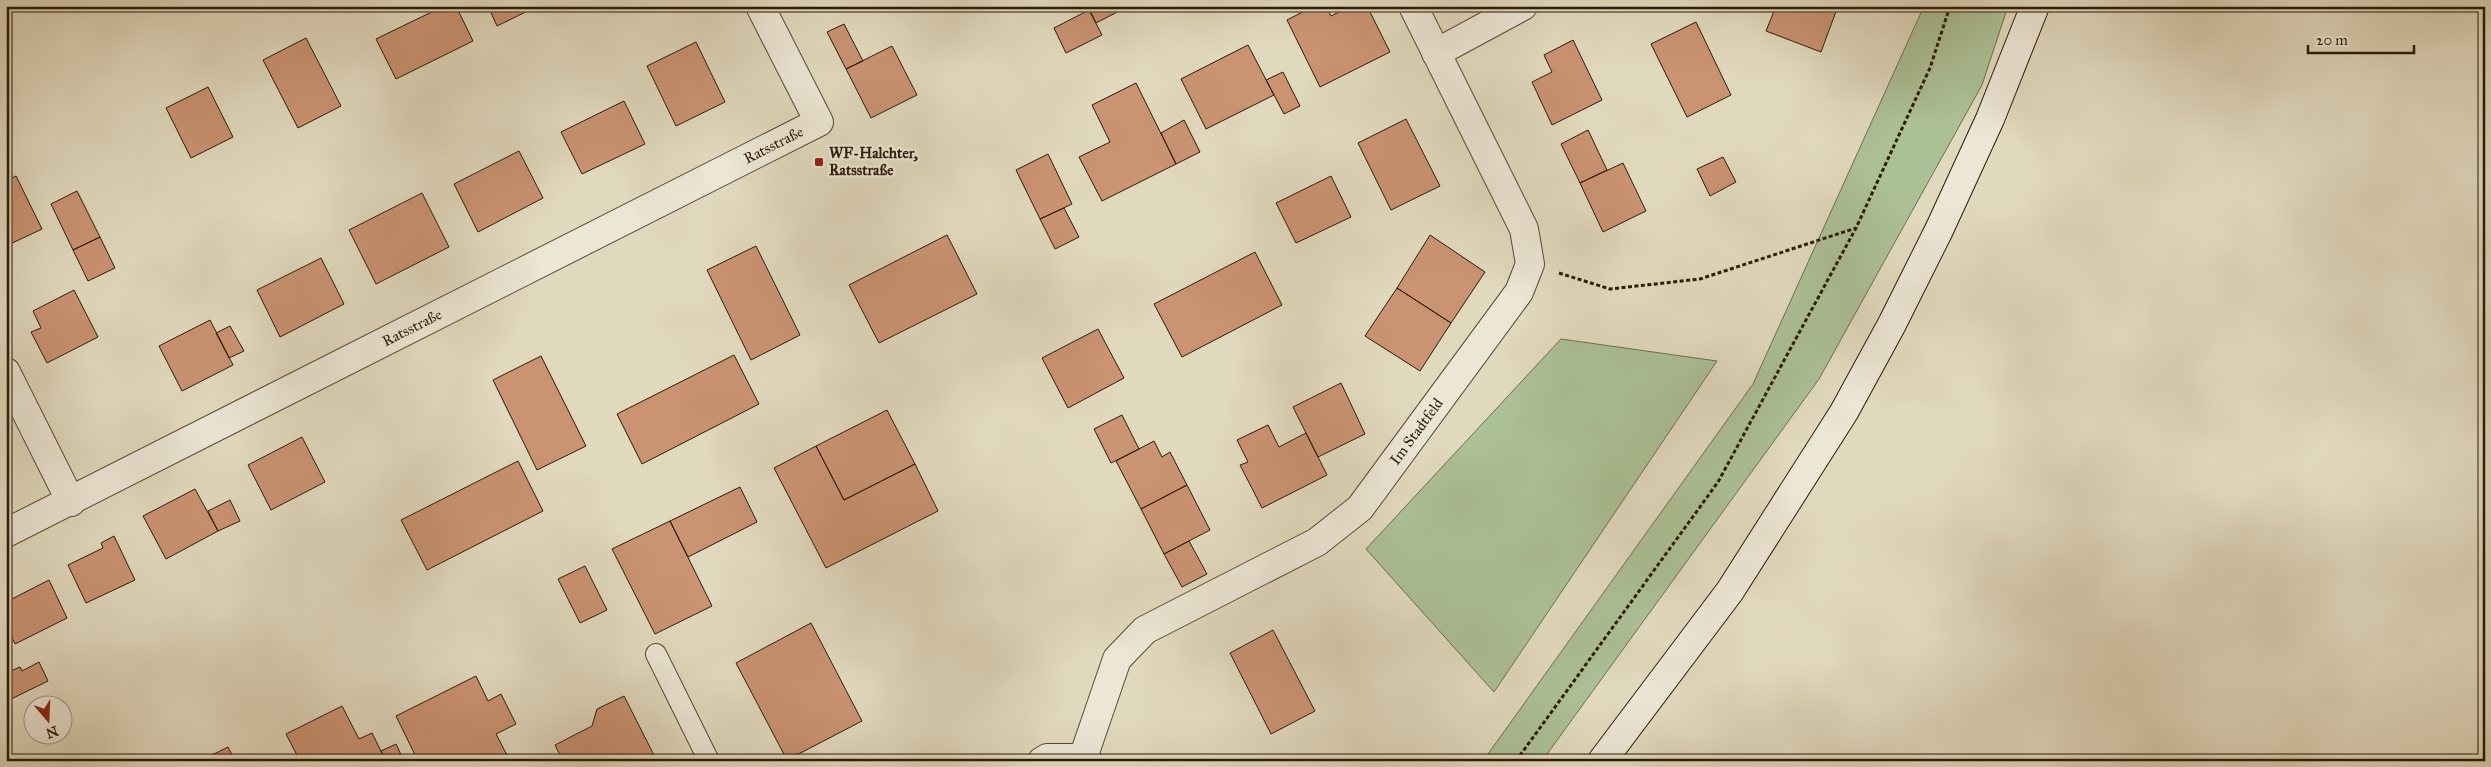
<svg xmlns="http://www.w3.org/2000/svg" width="2491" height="767" font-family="'IM FELL Great Primer',serif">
<rect width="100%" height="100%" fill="#e1d9be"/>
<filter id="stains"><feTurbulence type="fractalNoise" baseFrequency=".004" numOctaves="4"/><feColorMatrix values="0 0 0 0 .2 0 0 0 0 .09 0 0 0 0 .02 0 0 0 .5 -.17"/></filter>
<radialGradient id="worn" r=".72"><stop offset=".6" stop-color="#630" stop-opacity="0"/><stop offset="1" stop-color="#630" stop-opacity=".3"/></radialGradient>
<path fill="#acc096" stroke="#6c6e4e" d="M1924 6H2008L1982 85 1819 379 1542 761H1483L1753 384Z
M1561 339 1717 361 1494 692 1366 549Z"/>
<path fill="#ca9372" stroke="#2b1b07" d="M444 6H456L473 41 396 79 376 39Z
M488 6H538L497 26Z
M1088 6H1129L1096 23Z
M1314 6H1326L1331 16 1351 6H1367L1390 52 1320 87 1287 20Z
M1776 6H1838L1821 52 1766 31Z
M1089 10 1102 35 1066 53 1054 28Z
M1696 22 1731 95 1687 117 1651 44Z
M844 24 863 61 846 69 827 32Z
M306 38 341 106 298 128 263 60Z
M6 40 11 49 6 51Z
M1573 40 1602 100 1552 125 1532 82 1552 72 1544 55Z
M696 42 725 102 676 126 647 66Z
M1248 45 1274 95 1206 129 1181 79Z
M892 46 917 95 871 118 846 69Z
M1283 72 1300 106 1284 114 1266 80Z
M1136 83 1176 164 1102 201 1079 157 1110 142 1092 105Z
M208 87 233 137 191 158 166 108Z
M624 101 645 144 582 174 561 132Z
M1406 119 1440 186 1391 210 1358 143Z
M1184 120 1200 152 1176 164 1161 133Z
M6 129 11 138 6 140Z
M1588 130 1607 170 1580 183 1561 144Z
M519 151 543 198 478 232 454 184Z
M1048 154 1072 204 1040 219 1016 170Z
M1723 157 1736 182 1710 196 1697 169Z
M1623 163 1646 211 1603 232 1580 183Z
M16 176 42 229 6 246V181Z
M1331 176 1351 217 1296 243 1276 203Z
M77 191 100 237 73 250 51 204Z
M422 193 449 247 376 284 349 230Z
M1064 208 1079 237 1055 249 1040 219Z
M947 235 977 294 879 343 849 285Z
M1430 235 1485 272 1451 323 1397 288Z
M100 237 115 268 88 281 73 250Z
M756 246 800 335 751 360 707 270Z
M1255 252 1282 305 1182 357 1154 304Z
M321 258 344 304 280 337 257 290Z
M1397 288 1451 323 1420 371 1365 336Z
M74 290 98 337 47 363 31 332 41 328 33 311Z
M210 320 233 365 182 391 159 346Z
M230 326 244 351 229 358 216 333Z
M1098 329 1124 378 1068 408 1042 358Z
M734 355 759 404 642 464 617 414Z
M541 356 586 446 537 470 493 380Z
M1341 383 1365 434 1318 457 1293 407Z
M887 410 915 464 844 500 816 446Z
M1122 415 1139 449 1111 463 1094 429Z
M1268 425 1279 447 1306 433 1327 475 1262 508 1240 465 1248 462 1237 440Z
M302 437 325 482 271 510 248 465Z
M1154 441 1162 457 1170 452 1187 485 1141 509 1116 461Z
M816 446 844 500 915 464 938 511 826 568 774 468Z
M518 461 543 511 427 570 401 520Z
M1187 485 1210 530 1164 554 1141 509Z
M740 487 757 522 688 557 670 521Z
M195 489 218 531 166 559 143 516Z
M230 500 240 521 218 531 208 511Z
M670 521 712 606 655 634 612 549Z
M114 536 135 580 86 603 68 565 103 548 101 543Z
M1189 541 1207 574 1182 587 1164 554Z
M585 566 607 610 580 623 558 579Z
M49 580 67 618 15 644 6 626V602Z
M811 623 862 721 787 760 736 663Z
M1273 630 1315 711 1271 734 1230 653Z
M39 662 48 681 7 701 6 673 20 667 22 671Z
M476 676 488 701 501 694 516 724 496 734 510 761H418L396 716Z
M624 696 657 761H563L555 745 592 726 597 709Z
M6 699 11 709 6 712Z
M342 706 359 739 372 733 386 761H300L286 734Z
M396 744 404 761H386L381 751Z
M228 747 235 761H200Z"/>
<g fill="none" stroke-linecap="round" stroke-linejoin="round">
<defs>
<path id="service" d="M656 654 709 761"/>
<g id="minor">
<path d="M1436 53 1523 6"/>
<path d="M6 372 71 502"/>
<path id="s1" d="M6 533 819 122 760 6"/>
<path id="s2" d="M1083 758 1117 659 1145 630 1317 542 1360 508 1519 292 1530 264 1524 229 1413 6"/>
<path d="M1042 761 1047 758H1083L1088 761"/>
</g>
<path id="secondary" d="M1602 761 1730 591 1844 412 1892 324 1939 230 1990 119 2035 6"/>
</defs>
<use href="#service" stroke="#584a35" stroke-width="22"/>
<use href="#minor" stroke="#584a35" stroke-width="30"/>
<use href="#secondary" stroke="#2b1b07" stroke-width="30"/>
<path stroke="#2b1b07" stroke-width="3" stroke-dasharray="4 2.5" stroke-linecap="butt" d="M1559 273 1610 289 1700 279 1856 228
M1516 761 1718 482 1856 228 1930 68 1950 6"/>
<use href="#service" stroke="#ece6d5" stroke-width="20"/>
<use href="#minor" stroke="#ece6d5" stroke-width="28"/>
<use href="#secondary" stroke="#ece6d5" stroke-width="28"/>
</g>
<rect fill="#8f2418" stroke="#ece6d5" stroke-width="2" x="814" y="157" width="10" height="10" rx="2.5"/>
<g text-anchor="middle" stroke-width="4.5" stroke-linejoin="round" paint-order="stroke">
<g font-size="15" fill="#2b1b07" stroke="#ece6d5">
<text dy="5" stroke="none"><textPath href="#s1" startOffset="860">Ratsstraße</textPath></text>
<text dy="5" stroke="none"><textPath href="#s1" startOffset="455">Ratsstraße</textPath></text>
<text dy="5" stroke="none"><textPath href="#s2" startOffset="488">Im Stadtfeld</textPath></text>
</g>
<g font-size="15" font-weight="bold" fill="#2b1b07" stroke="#ece6d5" text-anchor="start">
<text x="829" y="158">WF-Halchter,<tspan x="829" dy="17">Ratsstraße</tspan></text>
</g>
</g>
<rect width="2491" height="767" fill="none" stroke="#e1d9be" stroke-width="25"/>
<rect x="8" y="8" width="2476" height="752" fill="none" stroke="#2b1b07" stroke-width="2.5"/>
<rect x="12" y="12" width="2466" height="742" fill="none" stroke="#2b1b07"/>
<g transform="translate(48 720) rotate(161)"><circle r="24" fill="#ece6d5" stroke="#9f9583"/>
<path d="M0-4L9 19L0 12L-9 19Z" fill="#8f2418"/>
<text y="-8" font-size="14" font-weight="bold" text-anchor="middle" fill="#2b1b07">N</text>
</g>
<path d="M2308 45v8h106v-8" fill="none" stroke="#2b1b07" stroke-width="2.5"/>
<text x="2316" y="45" font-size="15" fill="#2b1b07" stroke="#ece6d5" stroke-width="4" paint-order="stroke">20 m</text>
<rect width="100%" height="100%" filter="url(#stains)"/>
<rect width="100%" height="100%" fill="url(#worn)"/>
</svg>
